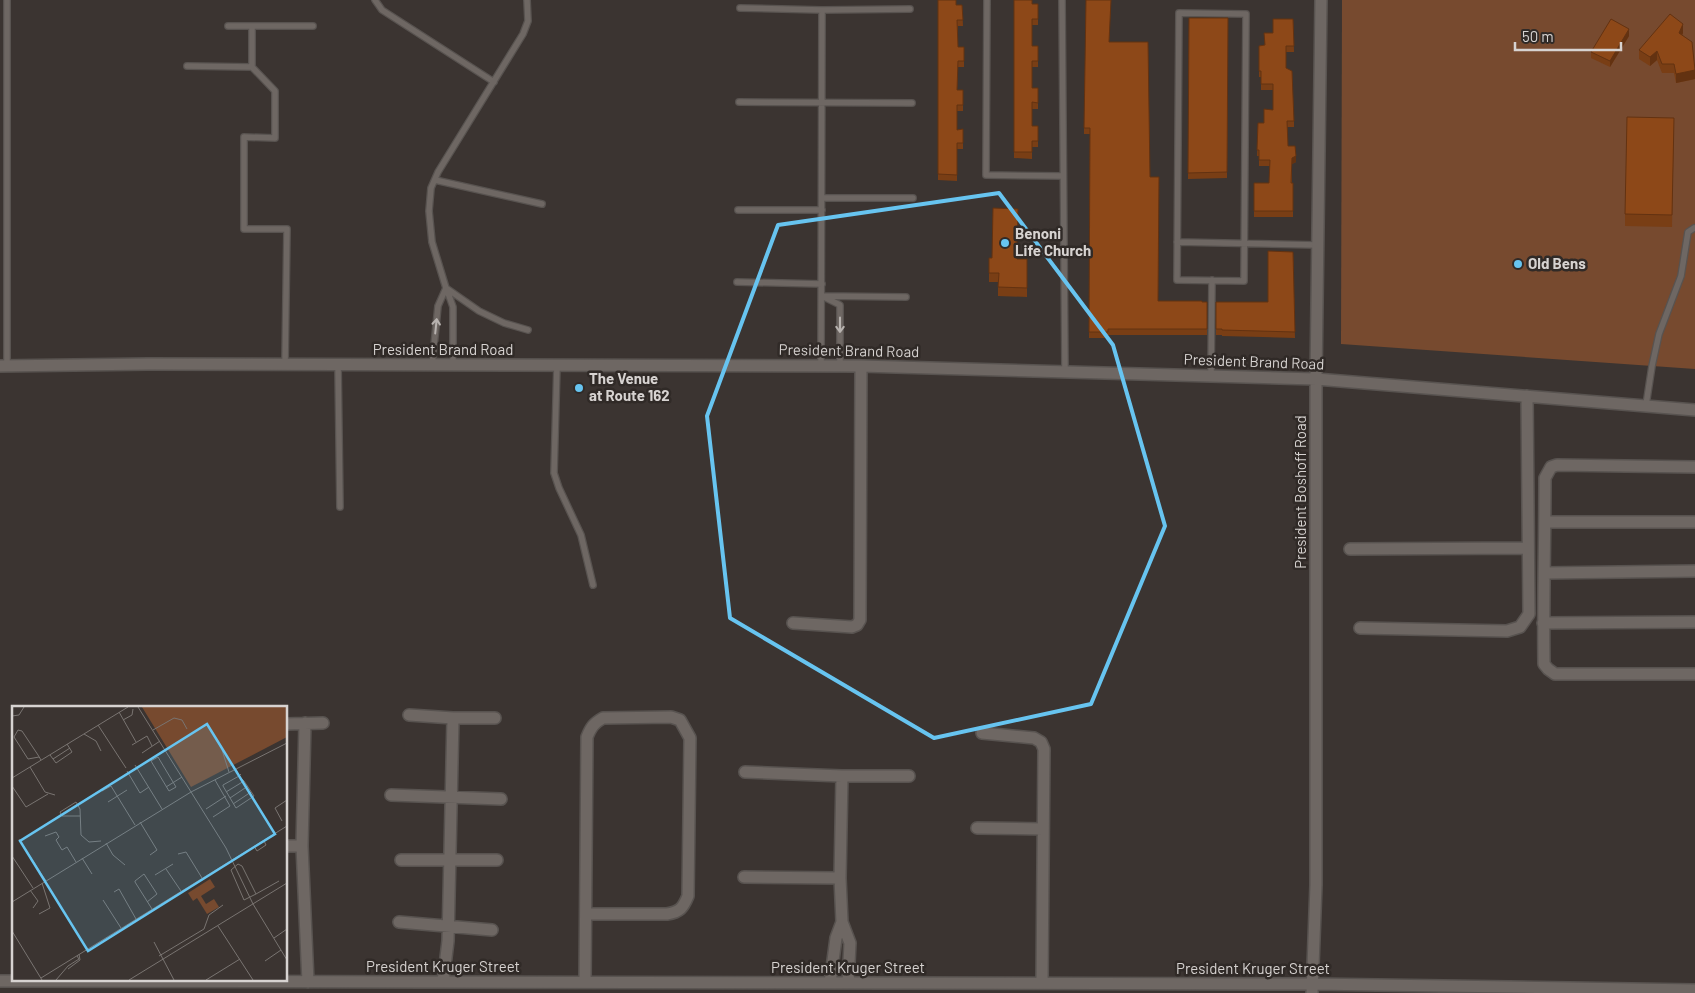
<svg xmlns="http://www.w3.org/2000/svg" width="1695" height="993" font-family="Barlow,sans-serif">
<rect width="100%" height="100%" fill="#3b3431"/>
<path fill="#774a2f" d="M1342 0H1695V369L1341 344Z"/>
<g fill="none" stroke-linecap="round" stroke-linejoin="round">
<defs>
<path id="service" d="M7 0V366
M375 0 382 10 494 82
M527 0 528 21 523 34 438 172 431 188 429 211 432 242 446 288 479 311 504 323 528 330
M987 0 986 175 1063 176
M1062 0 1065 371
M740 8 822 10 821 365
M822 10 910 9
M1179 13 1246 14 1244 281 1177 280Z
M228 26H313
M187 66 252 67 275 91V138L244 137V229H287L285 365
M252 67V26
M739 102 912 103
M435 180 542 204
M822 198H913
M738 210H822
M1177 242 1318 245
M737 282 822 284
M447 290 453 307V365
M822 296 906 297
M824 297 840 305V365
M338 365 340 507
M557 365 554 473 559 488 581 535 593 585
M432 366 438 306 446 288
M1211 375 1212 280
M1646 405 1652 366 1659 334 1681 276 1688 232 1694 228"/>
<path id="minor" d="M0 366 148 364 861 366 1316 379 1695 410
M1695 467 1557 465 1551 467 1545 478C1545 540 1543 602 1544 664L1548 669 1555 674H1695
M1545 522H1695
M1350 549 1528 548
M1545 573 1695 571
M793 623 852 627 857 625 860 620 861 366
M1543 623 1695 622
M1360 628 1507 631 1520 627 1529 614 1527 396
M409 715 453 718 448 941 443 982
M453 718H495
M305 723 302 846 308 982
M286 724 323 723
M982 733 1034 738 1041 742 1044 749 1042 983
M745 772 842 776H909
M842 776 840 878 842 922 850 943 848 983
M391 795 501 799
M977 828 1043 829
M286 846H302
M401 860H497
M744 877 840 878
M399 922 492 930
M0 981 1313 984 1695 990
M585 982 587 737C591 727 594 723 603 718L671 717 680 720 690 738 688 896C683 908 680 912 667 914H586
M830 983 836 938 842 922
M1312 993 1316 885V379L1321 0"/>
</defs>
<use href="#service" stroke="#585350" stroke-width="8"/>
<use href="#minor" stroke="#585350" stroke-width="14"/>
<use href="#service" stroke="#6e6763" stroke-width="5.5"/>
<use href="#minor" stroke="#6e6763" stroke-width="11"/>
</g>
<path fill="#793e15" d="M938 0 956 5H962L963 26H958V47H964V67H958L957 90H963V111H957V130L963 129V149H957V181L938 180Z
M1014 0 1032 4H1038V25H1032V46H1038V67H1032V88H1038V109H1032V126H1038V147H1032V159L1014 158Z
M1189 18H1228L1227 178 1188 179Z
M1293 19 1294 52H1286V68L1294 121V127H1287L1288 146 1296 162 1292 164V183H1293V217H1254V183H1269L1270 166H1259V156H1257L1258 123H1264L1273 110V90H1261V77H1259V46L1264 45 1273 33Z
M1683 33 1682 35 1695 79 1676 83 1674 73H1662L1657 60 1650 66 1639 59V50Z
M1629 36 1610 67 1591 58V52Z
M1110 42 1150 177 1158 301 1207 302V335H1108V338H1089L1090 134H1084V128Z
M1674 118 1672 227 1625 226V214Z
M1293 252 1295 338 1222 336V335H1216V302H1268Z
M989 258 1027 259V297L998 296V282H989Z"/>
<path fill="#633211" d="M1683 24V33L1679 42V33Z
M1629 29V36L1610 67V61Z
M1657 51V60L1650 66V57Z
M1695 70V79L1676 83V74Z
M1296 156V162L1292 164V158Z"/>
<path fill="#8d4818" stroke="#633211" d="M938 0H956V5H962L963 20H957L958 47H964V61H958L957 90H963V105H957V130L963 129V143H957V175L938 174Z
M1014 0H1032V4H1038V19H1032V46H1038V61H1032V88H1038V103L1032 102V126H1038V141H1032V152H1014Z
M1086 0H1111L1109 42H1148L1150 177H1159L1158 301H1202V302H1207V329H1108V332H1089L1090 128H1084Z
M1670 14 1683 24 1679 33 1692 42 1695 70 1676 74 1674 64H1662L1657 51 1650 57 1639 50Z
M1189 18H1228L1227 172 1188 173Z
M1273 19H1293L1294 46H1286V68L1292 71 1294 121H1287L1288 146H1295L1296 156 1292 158 1291 183H1293V211H1254V183H1269L1270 160H1259V150H1257L1258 123H1264V109L1273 110V84H1261V71H1259V46L1265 45 1264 33H1273Z
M1611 19 1629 29 1610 61 1591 52Z
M1627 117 1674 118 1672 215 1625 214Z
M993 208 1018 209 1017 259H1027V288L998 287 999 273H989V258H992Z
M1268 251 1293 252 1295 332 1222 330V329H1216V302H1268Z"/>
<defs><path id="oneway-shaft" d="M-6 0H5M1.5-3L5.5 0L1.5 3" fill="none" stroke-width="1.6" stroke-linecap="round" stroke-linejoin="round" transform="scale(1.25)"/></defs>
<g stroke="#b8b3b0">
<use href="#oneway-shaft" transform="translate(840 325) rotate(90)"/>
<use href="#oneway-shaft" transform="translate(436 326) rotate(-84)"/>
</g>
<path fill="none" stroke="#67c4f0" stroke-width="4" stroke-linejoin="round" d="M999 193 1113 345 1165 526 1091 704 934 738 730 618 707 416 778 225Z"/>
<g fill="#67c4f0" stroke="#302a27" stroke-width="2">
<circle cx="1005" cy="243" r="5"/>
<circle cx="1518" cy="264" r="5"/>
<circle cx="579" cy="388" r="5"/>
</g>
<g text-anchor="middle" stroke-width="5" stroke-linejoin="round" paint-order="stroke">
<g font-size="15" font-weight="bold" fill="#d7d3d1" stroke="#302a27" text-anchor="start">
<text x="1015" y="239">Benoni<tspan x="1015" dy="17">Life Church</tspan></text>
<text x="1528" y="269">Old Bens</text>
<text x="589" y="384">The Venue<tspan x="589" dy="17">at Route 162</tspan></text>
</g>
<g font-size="15" fill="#d7d3d1" stroke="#302a27">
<text x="443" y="355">President Brand Road</text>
<text transform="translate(849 351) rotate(1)" y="5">President Brand Road</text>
<text transform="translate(1254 362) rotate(2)" y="5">President Brand Road</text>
<text transform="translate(1301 492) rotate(-90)" y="5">President Boshoff Road</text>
<text x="443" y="972">President Kruger Street</text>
<text x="848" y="973">President Kruger Street</text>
<text x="1253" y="974">President Kruger Street</text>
</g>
</g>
<g transform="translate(12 706)">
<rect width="275" height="275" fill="#3b3431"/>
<path d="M130 1H275V31L179 81ZM198 173 203 181 189 190 194 198 202 193 207 201 195 208 185 192 181 195 176 187Z" fill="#774a2f"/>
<path fill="none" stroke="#797471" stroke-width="1" d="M126 1 214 142 241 198 275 254M107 6 124 36M0 10 7 9 12 1M111 14 120 9 121 3M86 19 114 62M141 24 162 12 170 14 175 23M72 28 84 35 89 45M120 39 135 30 140 40M210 44 217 66M130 47 148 35M38 49 44 57 60 46 55 38M27 51 16 53 2 31 6 24 10 25 26 49 29 54M146 51 164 81 157 85 139 55ZM41 53 58 42M123 59 150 103M18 61 33 86 43 89M224 63 227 70 232 75 242 90 224 102 211 80V79L227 70 229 68M115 65 128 87 137 81M0 72 116 1M0 80 14 101 36 88M154 81 170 71M90 85 99 80 123 119M214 86 232 75M218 92 236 80M96 96 115 84M221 98 239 86M194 103 214 90M68 110H50L48 106 64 96 68 103 69 129 77 136 89 135M201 111 218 100 203 74M270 115 263 102 275 94M128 116 145 144 138 149M33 130 44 126 47 131 44 134 50 144 55 141 64 156M7 133 34 175M94 137 101 149 113 159M242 140 245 145 254 139 252 135M166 148 174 146 190 172M0 150 21 182M70 152 80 168M226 158 230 160 244 188 232 194 219 164ZM154 163 169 185M143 169 161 158M18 184 26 195 21 202M102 186 107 183 124 213M244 188 267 175M91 194 109 222M0 196 179 86 275 37M135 196 145 188 132 168 123 175V176L140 203M27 208 38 202 30 177M206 220 241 274M0 225 30 274M262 232 275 223M142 236 162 274M147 250 192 223 197 209 211 199M253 255 269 244M56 263 68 254 67 248M29 272 275 120M44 274 56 260 67 253 65 250M117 274 275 177M194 274 228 253"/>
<path fill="#67c4f0" fill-opacity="0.15" stroke="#67c4f0" stroke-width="2.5" d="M195 18 263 128 76 245 8 135Z"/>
<rect width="275" height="275" fill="none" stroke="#d7d3d1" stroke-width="2.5"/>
</g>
<path d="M1515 42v8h106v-8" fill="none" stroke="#d7d3d1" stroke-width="2.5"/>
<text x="1522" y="42" font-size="15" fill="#d7d3d1" stroke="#302a27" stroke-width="4" paint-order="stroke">50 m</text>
</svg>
